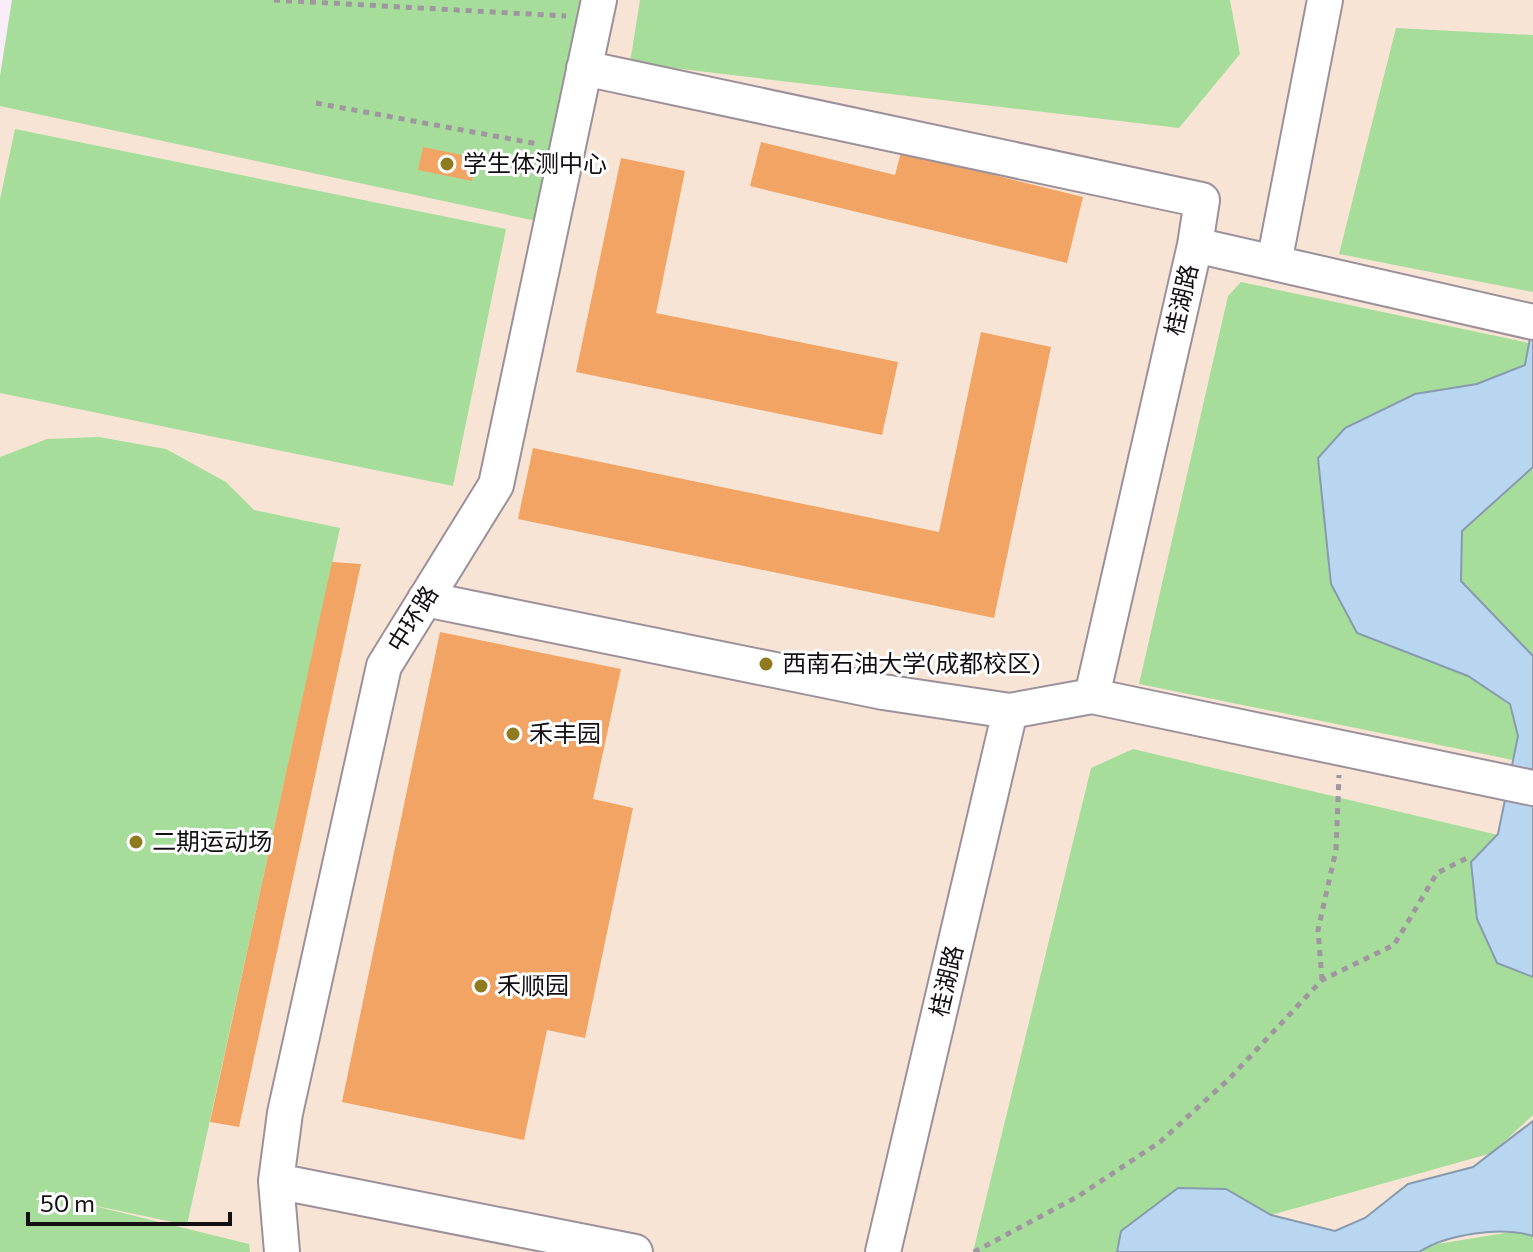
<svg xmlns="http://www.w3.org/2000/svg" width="1533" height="1252" font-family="Commissioner,'Noto Sans SC',sans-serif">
<rect width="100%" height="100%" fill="#faedfa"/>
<path fill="#f8e4d5" d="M12 0H1533V1252H0V76Z"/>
<path fill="#a6dd9b" d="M12 0H597L541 222 0 106V76Z
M640 0H1230L1240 54 1179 128 630 63Z
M1396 28 1533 35V292L1339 254Z
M15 129 506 229 453 486 0 393V199Z
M1241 282 1529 343 1525 365 1477 384 1415 394 1345 428 1357 633 1468 676 1509 704 1518 736 1513 760 1139 684 1228 296Z
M99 437 166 449 226 482 254 510 340 528 187 1225 82 1203 249 1244 250 1252H0V457L47 439Z
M1533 467V656L1461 581 1462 531Z
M1133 749 1498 835 1471 862 1477 919 1497 963 1533 977V1115L1492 1153 1271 1215 1226 1189 1121 1231 1117 1252H973L1091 768Z
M1517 1231 1533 1236V1252H1420L1431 1245Z"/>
<path fill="#b9d6f1" stroke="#879aae" stroke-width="2" d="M1533 322V467L1462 531 1461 581 1533 656V977L1497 963 1477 919 1471 862 1498 834 1518 736 1510 704 1468 676 1357 633 1331 584 1318 458 1345 428 1415 394 1477 384 1525 365Z
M1533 1121V1236C1502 1226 1447 1234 1419 1252H1117L1121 1231 1178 1188 1226 1189 1271 1215 1335 1231 1365 1218 1408 1184 1473 1167Z"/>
<path fill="#f2a464" d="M761 142 895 175 901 152 1083 197 1067 263 750 186Z
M423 147 477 158 472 181 418 170Z
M621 158 685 171 656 313 898 362 882 435 576 372Z
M981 332 1051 347 994 618 518 519 533 448 939 532Z
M332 562 361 564 252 1067 239 1127 210 1122Z
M440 632 621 669 593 799 633 808 585 1038 547 1030 524 1140 342 1102Z"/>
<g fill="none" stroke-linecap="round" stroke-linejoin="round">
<defs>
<path id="minor" d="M584 68 1202 200 1195 245
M1274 263 1533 322
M425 599 883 692 1010 711 1092 696 1533 788
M1092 696 1195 245 1274 263 1325 0
M276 1181 635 1252
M282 1252 276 1181 285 1113 384 666 496 485 599 0
M883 1252 1010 711"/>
</defs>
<use href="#minor" stroke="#9c909b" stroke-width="38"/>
<path stroke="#a096a0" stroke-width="5" stroke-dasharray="6 6" stroke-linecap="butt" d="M274 0 566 16
M316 103 538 144
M1322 980 1318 930 1336 850 1339 775
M974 1252 1077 1197 1160 1142 1229 1079 1322 980 1394 945 1437 873 1469 857"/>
<use href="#minor" stroke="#fff" stroke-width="34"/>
</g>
<g fill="#8f7a1f" stroke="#fff" stroke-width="3">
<circle cx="447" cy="164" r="8"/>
<circle cx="766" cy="664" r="8"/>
<circle cx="513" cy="734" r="8"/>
<circle cx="136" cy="842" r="8"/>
<circle cx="481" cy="986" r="8"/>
</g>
<g text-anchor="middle" stroke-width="6" stroke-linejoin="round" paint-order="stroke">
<g font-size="24" fill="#130f13" stroke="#fff" text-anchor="start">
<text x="463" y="172">学生体测中心</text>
<text x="782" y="672">西南石油大学(成都校区)</text>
<text x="529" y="742">禾丰园</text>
<text x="152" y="850">二期运动场</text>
<text x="497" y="994">禾顺园</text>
</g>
<g font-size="24" fill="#130f13" stroke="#fff">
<text transform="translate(1182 300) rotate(-77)" y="8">桂湖路</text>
<text transform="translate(413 619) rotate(-58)" y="8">中环路</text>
<text transform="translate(947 981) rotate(-77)" y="8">桂湖路</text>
</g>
</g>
<path d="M28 1212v12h202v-12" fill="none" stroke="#130f13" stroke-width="4"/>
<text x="40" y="1212" font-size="24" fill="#130f13" stroke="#ffffff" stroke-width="6" paint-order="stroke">50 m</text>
</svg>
